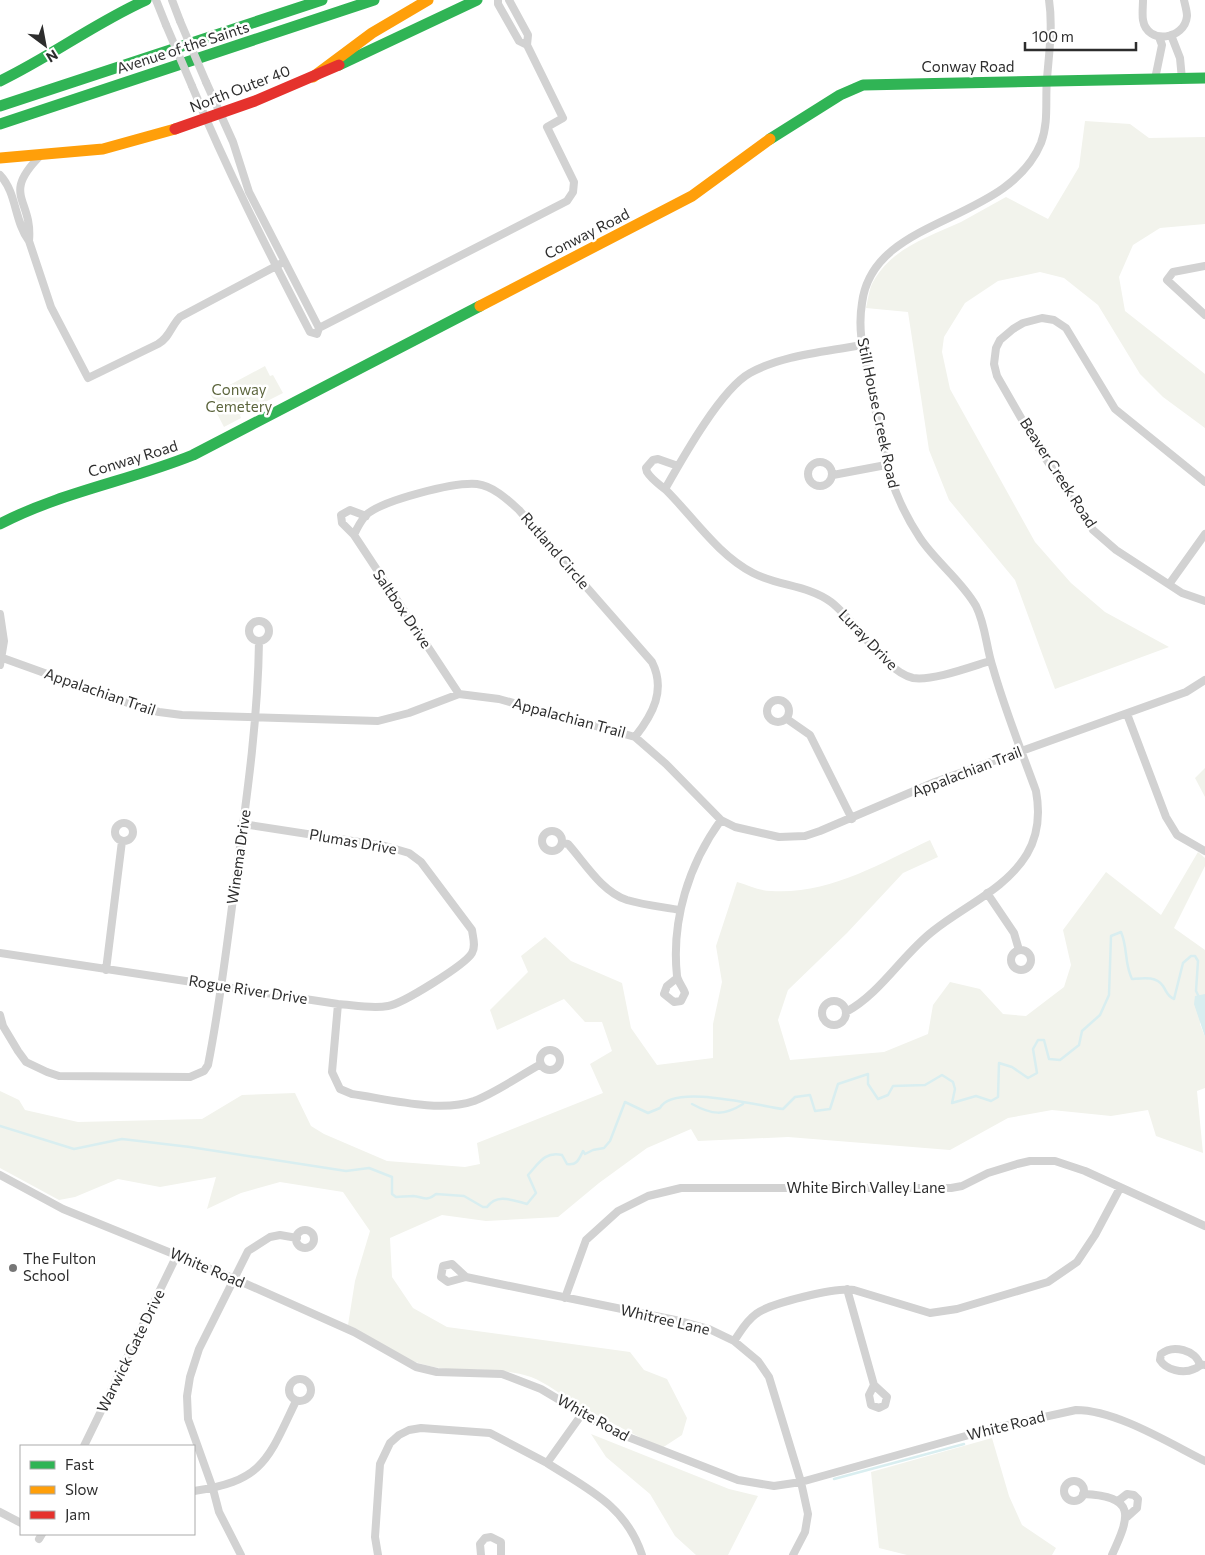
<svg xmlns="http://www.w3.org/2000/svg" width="1205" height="1555" font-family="Commissioner,sans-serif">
<rect width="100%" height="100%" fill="#fff"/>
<path fill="#f2f3ec" d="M1085 121 1130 124 1149 138 1205 137V224L1160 228 1133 245 1119 277 1125 311 1205 374V428L1163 397 1140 374 1098 305 1064 278 1040 272 998 281 965 303 944 337 942 352 950 389 1035 542 1071 583 1105 612 1169 647 1055 689 1015 580 949 500 929 450 908 312 866 308C868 300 869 289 873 282 892 248 928 237 961 222 976 214 991 205 1006 197L1048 219 1079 167Z
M265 366 270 376 273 375 283 393 240 415 241 418 224 427 213 406 216 404 211 395Z
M1205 768V797L1195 778Z
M930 840 938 857 903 873 847 933 788 990 778 1020 790 1060 884 1052 928 1034 933 1005 950 982 980 989 1003 1014 1026 1016 1064 987 1071 965 1063 930 1106 872 1161 915 1198 852 1205 858V866L1174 928 1205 950V994L1200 1024 1205 1037V1088L1197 1091 1203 1153 1156 1136 1148 1110 1111 1116 1052 1110 1008 1118 950 1150 788 1137 698 1141 691 1129 647 1148 599 1183 558 1217 486 1221 442 1215 390 1238 392 1277 413 1308 447 1327 630 1352 644 1370 667 1379 687 1418 682 1435 662 1448C633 1434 605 1420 577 1404 562 1396 547 1383 531 1377 492 1364 458 1375 422 1364 395 1357 373 1337 348 1325L355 1281 370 1231 343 1192 280 1182 241 1193 207 1209 216 1177 160 1187 118 1179 75 1197 59 1200 0 1168V1091L19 1100 25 1110 78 1122 202 1119 242 1095 295 1093 311 1126 324 1134 387 1161 465 1167 480 1164 477 1143 603 1093 590 1064 612 1051 602 1022H585L564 999 497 1030 490 1010 528 972 521 956 545 937 571 961 622 983 631 1028 657 1065 713 1058V1024L722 982 716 946 737 882C748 885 760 891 771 891 828 895 879 864 930 840Z
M591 1434 729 1489 758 1496 728 1555H696L675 1536 650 1494 606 1457Z
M992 1438 1009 1496 1022 1525 1056 1548 1052 1555H907L879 1548 871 1472Z"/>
<path fill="#d9eef0" d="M1205 994V1037L1194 1004 1195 996Z"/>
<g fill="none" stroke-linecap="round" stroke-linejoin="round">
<path stroke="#d9eef0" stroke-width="2.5" d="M692 1104C712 1115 724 1116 743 1104
M0 1126 74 1149 122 1139 190 1147 346 1171 369 1168 392 1177V1194L396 1197C401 1197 407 1196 413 1196 424 1197 426 1202 436 1194L464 1196 483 1207H487C497 1193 512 1200 527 1204L536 1193 528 1175C539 1163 545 1151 562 1155L567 1164C577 1166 579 1159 583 1151L585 1154 593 1150 604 1148 610 1141 625 1102 648 1113 660 1108C673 1083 758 1106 783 1109L795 1097 810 1095 815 1111 830 1109 838 1084 868 1074V1084L878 1099 888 1095 893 1086 925 1085 942 1075 953 1082 955 1089 952 1103 976 1096 991 1101 998 1097 999 1063 1012 1067 1028 1078 1037 1073 1033 1049 1038 1040H1044L1049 1059 1060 1060 1079 1045 1082 1031 1100 1015 1109 995 1111 936 1121 932C1128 948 1124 963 1132 979 1144 978 1156 976 1163 986 1167 992 1167 996 1174 999L1183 963 1191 956H1195L1198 961 1196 991 1198 995
M834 1479 964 1444"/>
<path stroke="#d2d2d2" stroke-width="8" d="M156 0 166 25
M172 0 180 21
M498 0V4L519 41 527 45 528 35 509 0
M1143 0C1143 6 1142 14 1143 20 1147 45 1185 40 1187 16 1187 11 1185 5 1184 0
M1171 35 1180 58 1182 79
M1155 79 1162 45 1159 37
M192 86C227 170 268 251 310 332L317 334 319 328 249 192 233 142 206 82
M0 175C17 193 14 221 29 241L51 307 88 378 158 344C170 337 171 326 180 317L280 264
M29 241C33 198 0 196 41 155
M1205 266 1173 272 1167 280 1205 315
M319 328 567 201 573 192 574 182 547 127 563 118 527 45
M808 474a12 12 0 1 1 24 0a12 12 0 1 1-24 0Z
M678 466 658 459 653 460 646 468 647 472C652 480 659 484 666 490 694 518 718 555 753 573 778 586 808 585 831 602 856 621 885 672 913 678 933 681 970 667 990 661
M833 475 886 465
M1205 482 1115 409 1066 328 1054 320 1042 318 1023 323 1013 329 1000 340 996 348 994 364 997 376 1036 444 1093 530 1116 550 1182 593 1205 601
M665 489C682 459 721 389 750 373 782 355 825 352 861 345
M354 535 342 523 341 515 350 510 366 516
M1170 583 1205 534
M0 614 4 641 0 665
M249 631a10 10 0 1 1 20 0a10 10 0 1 1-20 0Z
M0 657 139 707 159 712 182 715 378 721 409 713 459 694 499 699 635 737 666 764 721 820 735 827 779 837 805 836 820 831 935 782 1186 692 1205 680
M459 694 354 535C357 528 361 521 366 515 383 500 454 482 477 484 493 486 507 499 519 510L652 662C666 690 653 714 635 737
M767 711a11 11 0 1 1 22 0a11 11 0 1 1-22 0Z
M1127 714 1166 817 1177 835 1205 851
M787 719 810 735 852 819
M115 832a9 9 0 1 1 18 0a9 9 0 1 1-18 0Z
M542 841a10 10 0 1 1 20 0a10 10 0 1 1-20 0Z
M562 843 568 844C585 863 602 892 627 900 644 905 663 907 680 910
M987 893 1014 933 1019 950
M1011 960a10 10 0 1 1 20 0a10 10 0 1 1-20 0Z
M0 953 338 1004C353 1005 372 1009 388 1006 402 1004 465 965 472 953 476 946 473 938 472 930L421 862 409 853 385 846 243 824
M106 970 122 841
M677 978 667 986 664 994 674 1002 681 1001 685 993C683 987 678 982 677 976 671 920 689 864 721 820
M822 1013a12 12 0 1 1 24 0a12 12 0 1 1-24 0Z
M338 1004 332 1072 340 1089 352 1094C387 1099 440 1113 474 1101 497 1092 519 1076 541 1064
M846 1012C881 993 902 955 933 931 964 906 1006 889 1027 854 1039 834 1040 813 1036 791 1021 750 1005 710 993 668 986 648 986 626 976 606 962 581 936 562 920 538 886 487 882 444 871 385 865 356 857 334 862 303 873 215 1007 225 1041 143 1049 122 1045 100 1047 79 1049 53 1053 26 1049 0
M0 1015 3 1026 18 1051 26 1062 47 1072 59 1076 190 1077 204 1071 208 1065C220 1005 227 944 235 884 246 803 258 722 259 641
M540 1060a10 10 0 1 1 20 0a10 10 0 1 1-20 0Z
M0 1175 63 1209 235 1279 354 1332 416 1367 437 1372 502 1374 541 1389 610 1430 738 1480 774 1486 801 1482 994 1428 1076 1410C1116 1410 1169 1443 1205 1461
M296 1239a9 9 0 1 1 18 0a9 9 0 1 1-18 0Z
M466 1277 452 1264 443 1266 441 1277 448 1282 466 1277 680 1321 709 1329 734 1341 758 1361 769 1377 801 1482 808 1514 805 1532 793 1555
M847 1289 874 1385
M565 1298 586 1240 618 1211 648 1196 681 1188H951L962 1186 988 1173 1017 1164 1030 1161H1055L1085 1171 1205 1226
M734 1341C741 1331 746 1321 756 1314 770 1303 837 1287 854 1290L930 1313 957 1309 1048 1282 1077 1262 1095 1235 1120 1188
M1200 1365C1196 1350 1173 1344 1161 1354L1160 1360C1166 1370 1183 1374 1194 1369 1200 1367 1199 1364 1205 1365
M289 1390a11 11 0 1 1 22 0a11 11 0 1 1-22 0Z
M874 1385 887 1397 885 1405 879 1408 871 1405 869 1395Z
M84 1446 177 1255
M547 1463C588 1489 626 1506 642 1555
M1064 1491a10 10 0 1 1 20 0a10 10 0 1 1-20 0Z
M194 1491C264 1481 268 1459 296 1401
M1083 1494C1137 1496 1130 1516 1112 1555
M1118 1501 1127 1494 1134 1495 1138 1499 1137 1508 1127 1517
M0 1512 21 1523
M39 1539 42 1534
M241 1555 219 1512 213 1489 188 1419 187 1396 190 1377 199 1349 248 1251 270 1237 280 1235 297 1238
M378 1555 375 1537 380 1464 390 1443 399 1435 409 1430 421 1428 490 1433 547 1463 582 1414
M481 1555 480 1544 485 1538 491 1537 501 1542V1555"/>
<path stroke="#30b455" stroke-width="11" d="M339 65 477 0
M0 81C50 57 95 23 146 0
M0 106 322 0
M0 124 374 0
M770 139 840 95 863 85 1205 78
M0 524C61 492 129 481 193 455L480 306"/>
<path stroke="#ff9f0a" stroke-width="11" d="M313 77 372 33 428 0
M0 158 103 149 175 129
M480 306 692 196 770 139"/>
<path stroke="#e5322d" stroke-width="11" d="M175 129 255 101 339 65"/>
<path stroke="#d2d2d2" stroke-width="8" d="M180 21 206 82
M166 25 192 86"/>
</g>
<circle fill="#767676" stroke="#fff" stroke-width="2" cx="13" cy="1268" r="5"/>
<g text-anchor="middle" stroke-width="5" stroke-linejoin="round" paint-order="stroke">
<g font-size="15" fill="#2d2d2d" stroke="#fff">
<text transform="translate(183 48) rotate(-18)" y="5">Avenue of the Saints</text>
<text x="968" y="72">Conway Road</text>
<text transform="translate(240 89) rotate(-21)" y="5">North Outer 40</text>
<text transform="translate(587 234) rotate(-27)" y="5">Conway Road</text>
<text transform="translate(878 413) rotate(78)" y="5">Still House Creek Road</text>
<text transform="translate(133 459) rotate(-17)" y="5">Conway Road</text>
<text transform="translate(1058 473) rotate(57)" y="5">Beaver Creek Road</text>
<text transform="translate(555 551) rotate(49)" y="5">Rutland Circle</text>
<text transform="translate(402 609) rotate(56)" y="5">Saltbox Drive</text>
<text transform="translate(868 640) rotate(46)" y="5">Luray Drive</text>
<text transform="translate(100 692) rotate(19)" y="5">Appalachian Trail</text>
<text transform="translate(569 718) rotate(15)" y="5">Appalachian Trail</text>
<text transform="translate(967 772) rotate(-21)" y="5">Appalachian Trail</text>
<text transform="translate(353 842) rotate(10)" y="5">Plumas Drive</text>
<text transform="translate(239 857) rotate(-82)" y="5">Winema Drive</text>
<text transform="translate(248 990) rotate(9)" y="5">Rogue River Drive</text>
<text x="866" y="1193">White Birch Valley Lane</text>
<text transform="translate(207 1268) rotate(23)" y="5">White Road</text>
<text transform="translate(665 1320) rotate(13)" y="5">Whitree Lane</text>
<text transform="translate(131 1351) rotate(-64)" y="5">Warwick Gate Drive</text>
<text transform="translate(593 1418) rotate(29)" y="5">White Road</text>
<text transform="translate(1006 1426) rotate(-14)" y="5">White Road</text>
</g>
<g font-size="15" fill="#5d663e" stroke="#fff">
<text x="239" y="395">Conway<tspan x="239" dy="17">Cemetery</tspan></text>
</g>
<g font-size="15" fill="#2d2d2d" stroke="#fff" text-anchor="start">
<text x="23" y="1264">The Fulton<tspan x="23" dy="17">School</tspan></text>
</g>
</g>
<rect x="20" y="1445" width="175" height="90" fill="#ffffff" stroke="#ababab"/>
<rect x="30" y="1461" width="25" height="8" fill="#30b455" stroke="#ababab"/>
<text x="65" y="1470" font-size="15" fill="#2d2d2d">Fast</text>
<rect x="30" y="1486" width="25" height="8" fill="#ff9f0a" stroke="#ababab"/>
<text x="65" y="1495" font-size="15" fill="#2d2d2d">Slow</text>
<rect x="30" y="1511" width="25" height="8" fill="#e5322d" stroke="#ababab"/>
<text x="65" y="1520" font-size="15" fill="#2d2d2d">Jam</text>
<g transform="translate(45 45) rotate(148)" stroke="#ffffff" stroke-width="4" paint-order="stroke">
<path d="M0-4L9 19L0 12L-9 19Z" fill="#2d2d2d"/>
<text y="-8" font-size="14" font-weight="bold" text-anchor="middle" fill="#2d2d2d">N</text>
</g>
<path d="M1025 42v8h111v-8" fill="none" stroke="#2d2d2d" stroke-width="2.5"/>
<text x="1032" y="42" font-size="15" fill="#2d2d2d" stroke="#ffffff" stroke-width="4" paint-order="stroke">100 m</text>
</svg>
